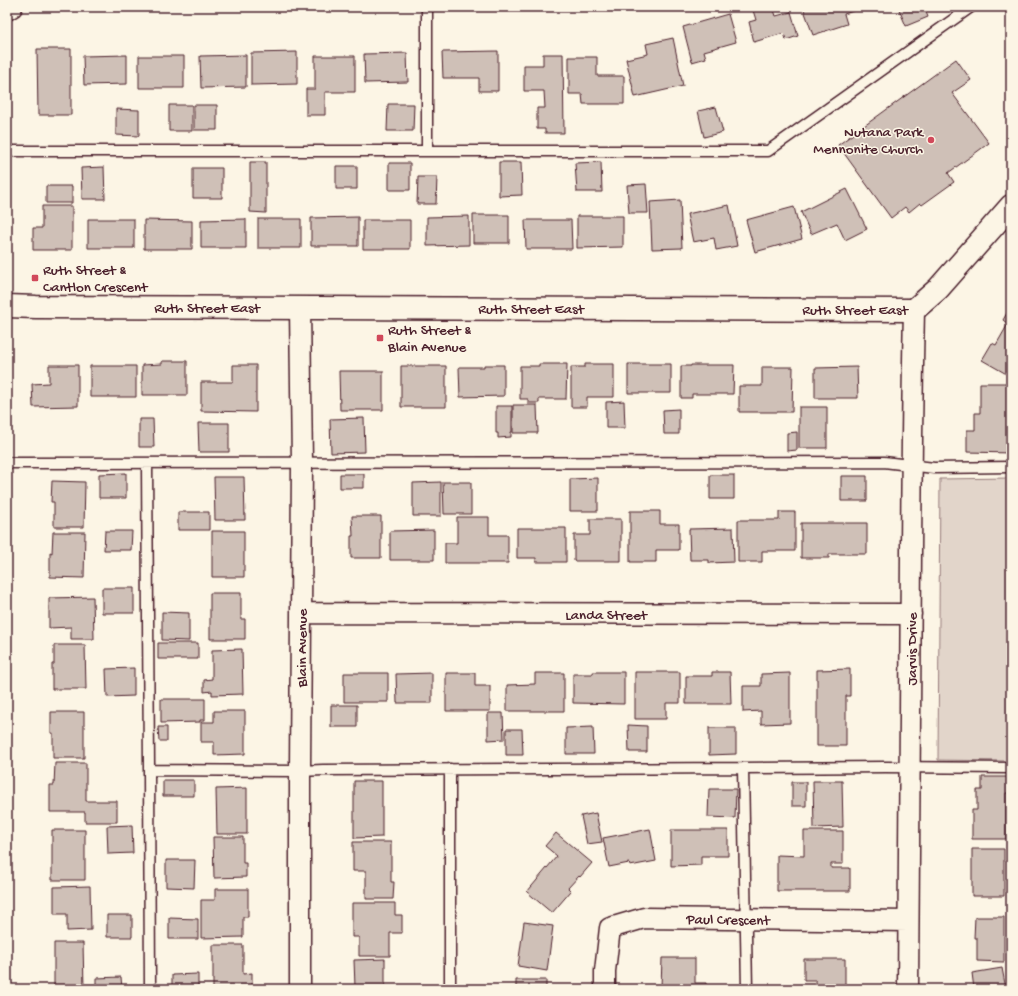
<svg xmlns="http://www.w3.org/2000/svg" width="1018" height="996" font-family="'Gochi Hand',sans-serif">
<rect width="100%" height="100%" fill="#fcf5e5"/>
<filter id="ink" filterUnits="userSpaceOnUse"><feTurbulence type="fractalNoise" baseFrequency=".025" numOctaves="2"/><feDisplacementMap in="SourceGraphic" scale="8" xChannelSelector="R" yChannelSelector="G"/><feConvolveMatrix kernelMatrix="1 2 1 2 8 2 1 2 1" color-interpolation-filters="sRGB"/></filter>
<g filter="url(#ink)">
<path fill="#e2d5ca" stroke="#967a7a" d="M1011 478V761L938 760 940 479Z"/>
<path fill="#cfc0b7" stroke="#4a1f2b" d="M752 7H773L776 16 791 12 798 36 786 40 784 33 754 42 749 22 756 20Z
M803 7H863V8L844 14 847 24 813 35Z
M898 7H924L928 17 906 26Z
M728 14 736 42 704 51 706 58 692 62 683 27Z
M673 38 683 86 635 97 626 59 648 54 646 44Z
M37 49H71V115H38Z
M498 51V91H479V78H443L442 52Z
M297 52V84L251 85V53Z
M407 53 408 82 365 83 364 54Z
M543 54H563L564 133H545V129H537V108H545L544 91H524V65H543Z
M127 55V84L84 85 83 56Z
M246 55V87L201 88 200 56Z
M139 56H184V88H139Z
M315 56H355V92H325V115H306V89H315Z
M569 57H597V76H624V104H583L582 94H569Z
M956 59 971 80 952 93 989 143 948 173 954 182 922 205 920 203 909 212 905 207 891 218 838 145Z
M388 104H414L413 131H387Z
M169 105H192V131H169Z
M194 105H217V130H194Z
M716 107 723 132 704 137 698 111Z
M116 109 139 110V136L116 135Z
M250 162H266V213L250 212Z
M499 162H521L522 195 499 196Z
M601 162 602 192H577L575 163Z
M389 163H410V190H389Z
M336 166H357V189H336Z
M104 167 105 199H82L81 168Z
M193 168H222V198H193Z
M418 177H437L436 204H417Z
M646 184 648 213H629L627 185Z
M46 186H72V203H46Z
M847 189 867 229 845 240 837 223 811 234 801 212Z
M680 200 682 248 652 249 650 202Z
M729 205 737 246 716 250 714 238 693 242 687 214Z
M42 206H72V250H33V228H42Z
M794 207 802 239 755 252 746 220Z
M473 215H509V243H473Z
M469 216V245L427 246V217Z
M577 216H623V247L577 248Z
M358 217V246H311V218Z
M88 219H134V248H88Z
M246 219V248H201V220Z
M258 219H301V248H258Z
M144 220 192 221V249H144Z
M363 220H410V249H363Z
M525 220H571L572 249H526Z
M1011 306V375L1010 376 982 360 992 343 996 345 1008 324 1003 320Z
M162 361H187V395H142V365L162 364Z
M539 364H567L566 399H539V403H528V399H520V366H539Z
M585 364H614V397H587V407H571V367H585Z
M628 364H671V393H628Z
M49 365H78V406L33 407 32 384 49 383Z
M233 365H256V412L201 411V382H233Z
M484 365H504V396L460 397 459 367H484Z
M691 365H734L733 394H692V398H681V366H691Z
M90 366H136V397H90Z
M401 366H446V407H401Z
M762 367H793L792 412H739V386H762Z
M857 367 858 398H815V368Z
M339 371H383V410H340Z
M980 383H1011V420H1010V432H1011V453L967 452V430H975V413H980Z
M624 401 625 428H606V402Z
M513 405H537L538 433H513Z
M496 406H512V432H511V437L498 438V433H496Z
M799 407H827V448H799Z
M679 409V434H664L663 410Z
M364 418 365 452 331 453 330 419Z
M139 419H153L154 447H139Z
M198 423H229V452H199Z
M797 432V450L787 451V433Z
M126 473V498H99V474Z
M340 474H364V488H340Z
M710 475H734V499H710Z
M841 476H867V501H841Z
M214 477H244L245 520H215Z
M598 478V511H570V479Z
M52 481 85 482 84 527H54V502H51Z
M441 482V516H413V483Z
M443 482H471V514H444Z
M630 511H660V524H679V550H656V562H630Z
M178 512H209V530H178Z
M779 512H795V551H762V562H738V520H779Z
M352 516H381V558H351V536H353Z
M457 517H489V535H508V563H445V543H457Z
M590 519H621V561H574V535H590Z
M801 523H867V554H829V558H801Z
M517 528H566V562H536V558H517Z
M733 528 734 562 709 563V560H690L689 529Z
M434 530V560H390V531Z
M105 531H132L131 550H104Z
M212 531H244V577H212Z
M53 532H85L84 578 50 577V552L52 553Z
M102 588H134V613H102Z
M210 593H241V619H245V639H210Z
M93 597 94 639H71V627L49 628V598Z
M162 612 189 613V641L162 640Z
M158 643H198V659H158Z
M54 645H85L86 689H52V664H54Z
M242 649 243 694 212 695V691L204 692V680L212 679V650Z
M134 668V696L107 697 106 669Z
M850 669V696H846V746H817V670Z
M593 672H624V704L573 703V674H593Z
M635 672H680V703H666V719H635Z
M712 672H730L731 704H686V676H712Z
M344 673H388V702H344Z
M432 673V703H397L396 674Z
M446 673H475V686H490V711H446Z
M535 673H564V711H507V685L535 684Z
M790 673V723L761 724V711L743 712V686H761V674Z
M161 699H205V720H200V722L161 723Z
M331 705H357V727H331Z
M214 711H245V754L214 755V742H201V722H214Z
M51 712H84V758H53V733H51Z
M488 713H503L504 739 488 740Z
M628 725 647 726V752H629Z
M158 727H167V741H159Z
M593 727 594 754H566V728Z
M709 728H736V754L709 755Z
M506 729H522L523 755H506Z
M55 763H86V801H117V822H85V812H50V785H54Z
M982 777H1010V793H1006V839H972V810H977V790H982Z
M163 780H194V796H163Z
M354 781H382V837L354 838Z
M813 781H842L843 827 814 828Z
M792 782H806V806H792Z
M247 788V834H217L216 789Z
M709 789H736L735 818 708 817Z
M596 813 602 842 587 844 581 816Z
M132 825 133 853 108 854 107 826Z
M650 829 656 861 630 866 629 863 609 867 603 838Z
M52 830H85V880H52Z
M671 830H728V856H701V865L671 866Z
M804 831H843V864H831V868H850V891H777V855L804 856Z
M556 833 592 863 580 877 579 876 568 888 571 891 552 913 527 892 557 856 545 846Z
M213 837H243V863H246V877L214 878Z
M353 842H391V882H394L393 899H366V871H353Z
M972 849H1004V896H972Z
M166 860H195L194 888 166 887Z
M90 886 91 930 67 931V914H54V887Z
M215 889H248V917H243V937L201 938V900H215Z
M352 903H395V915H402V933H390V956H359V937H352Z
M107 915H132V937H107Z
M975 917H1004V962L977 961V938H974Z
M169 918 198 919V939H169Z
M524 922 553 926 547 971 518 966Z
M54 943H83L84 988H54Z
M213 945H243V974L252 973V989H213Z
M662 958H695V983H706V989H664V987H661Z
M385 959V989H353V987H355L354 960Z
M804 959H845V989H816V980H804Z
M1002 968 1006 989H974L972 973Z
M198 974V989H172V975Z
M121 977 122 989H96V978Z
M516 980H546V989H516Z"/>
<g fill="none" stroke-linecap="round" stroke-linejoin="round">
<defs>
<path id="service" d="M427 7V151
M7 151H768L971 7
M7 463 884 462 934 468 1011 467
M147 463 149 770 150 989
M743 768 747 989
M450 769V989
M149 770 300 771 323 770 743 768 885 767 1011 768"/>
<path id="minor" d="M7 10 12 7
M300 308 302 463 300 771V989
M301 613 911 614
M605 989V971L610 928 644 918 908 921
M908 989C908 898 910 807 910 716 911 580 911 445 914 310"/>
<path id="tertiary" d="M7 306 36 307 914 310 938 289 1011 206"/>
</defs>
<use href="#service" stroke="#4a1f2b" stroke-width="13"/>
<use href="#minor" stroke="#4a1f2b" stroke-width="23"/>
<use href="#tertiary" stroke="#4a1f2b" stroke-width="25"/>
<use href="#service" stroke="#fcf5e5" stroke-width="10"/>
<use href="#minor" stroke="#fcf5e5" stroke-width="20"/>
<use href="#tertiary" stroke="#fcf5e5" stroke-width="22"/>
</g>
</g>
<g fill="#d1495b" stroke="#fcf5e5" stroke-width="1.5">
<circle cx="931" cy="140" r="4"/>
<rect x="31" y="274" width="8" height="8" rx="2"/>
<rect x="376" y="334" width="8" height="8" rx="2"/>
</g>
<g text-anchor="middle" stroke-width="3" stroke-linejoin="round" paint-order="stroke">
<g font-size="15" fill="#4a1f2b" stroke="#fcf5e5" text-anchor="start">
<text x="923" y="136" text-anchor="end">Nutana Park<tspan x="923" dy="17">Mennonite Church</tspan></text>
<text x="43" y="274">Ruth Street &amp;<tspan x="43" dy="17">Cantlon Crescent</tspan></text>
<text x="388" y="334">Ruth Street &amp;<tspan x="388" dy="17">Blain Avenue</tspan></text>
</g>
<g font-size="15" fill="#4a1f2b" stroke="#fcf5e5">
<text x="207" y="312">Ruth Street East</text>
<text x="531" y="313">Ruth Street East</text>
<text x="855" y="314">Ruth Street East</text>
<text x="606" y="619">Landa Street</text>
<text transform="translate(301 648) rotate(-90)" y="5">Blain Avenue</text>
<text transform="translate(911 649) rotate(-90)" y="5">Jarvis Drive</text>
<text transform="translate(728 919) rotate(1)" y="5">Paul Crescent</text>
</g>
</g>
<rect width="1018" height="996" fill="none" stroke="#fcf5e5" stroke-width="24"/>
<rect x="12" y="12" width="994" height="972" fill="none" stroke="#4a1f2b" stroke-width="1.5" filter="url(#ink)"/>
</svg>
